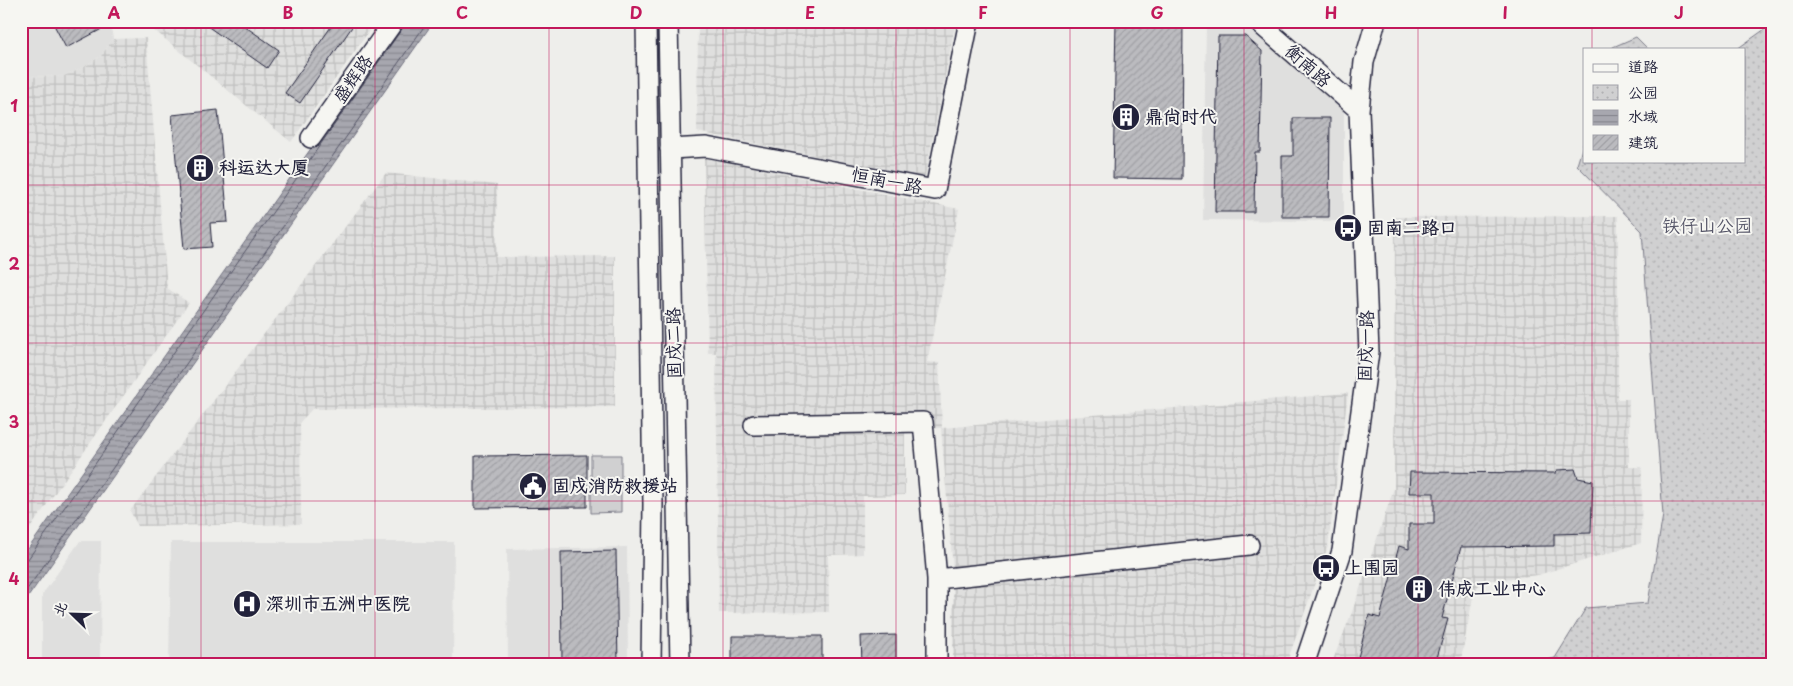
<svg xmlns="http://www.w3.org/2000/svg" width="1793" height="686" font-family="'Playpen Sans','LXGW WenKai TC',sans-serif">
<defs>
<pattern id="industrial-grid" width="8" height="8" patternUnits="userSpaceOnUse" patternTransform="scale(1.25)"><rect width="8" height="8" fill="#dfdfde"/><path d="M0 4h8M4 0v8" fill="none" stroke="#bfbfbf"/></pattern>
<pattern id="park-dots" width="8" height="8" patternUnits="userSpaceOnUse" patternTransform="scale(1.25)"><rect width="8" height="8" fill="#d0d0d1"/><path d="M2 2h.1M6 6h.1" fill="none" stroke="#b2b2b4" stroke-width="1.8" stroke-linecap="round"/></pattern>
<pattern id="water-rules" width="6" height="5" patternUnits="userSpaceOnUse" patternTransform="scale(1.25)"><rect width="6" height="5" fill="#a7a7af"/><path d="M0 2.5h6" fill="none" stroke="#888890"/></pattern>
<pattern id="building-hatch" width="6" height="6" patternUnits="userSpaceOnUse" patternTransform="scale(1.25)"><rect width="6" height="6" fill="#bbbbbf"/><path d="M-1 1l2-2M0 6l6-6M5 7l2-2" fill="none" stroke="#a0a0a5"/></pattern>
</defs>
<rect width="100%" height="100%" fill="#eeeeeb"/>
<filter id="ink" filterUnits="userSpaceOnUse"><feTurbulence type="fractalNoise" baseFrequency=".02" numOctaves="2"/><feDisplacementMap in="SourceGraphic" scale="10" xChannelSelector="R" yChannelSelector="G"/><feConvolveMatrix kernelMatrix="1 2 1 2 8 2 1 2 1" color-interpolation-filters="sRGB"/></filter>
<g filter="url(#ink)">
<path fill="#dfdfde" d="M21 21H110L113 39 101 56 81 69 64 76 21 77Z
M1206 21H1246L1344 108V221L1203 220Z
M80 541H101L100 665H42V595Z
M171 542H454L453 665H169Z
M627 547 628 665H508L507 549Z"/>
<path fill="url(#industrial-grid)" d="M143 21H376L291 142Z
M698 21H956L925 177 697 132Z
M146 38 167 288 189 303 24 537H21V77L64 76 81 69 101 56 113 39Z
M704 158 959 209 927 362 939 363 942 428 1348 393 1328 546 1286 665H953V569L941 428 905 429V495L863 496V554L828 555 829 612 719 613 716 353H708Z
M386 173 497 185V257L615 256V407L312 409 300 422 301 524 138 526 130 511Z
M1618 216V399H1629V467H1642L1641 543 1538 575 1484 581 1478 586 1473 597 1460 665H1331L1352 612 1394 488 1395 217Z"/>
<path fill="url(#park-dots)" stroke="#797986" d="M1772 24V665H1527L1555 658 1586 608 1648 603 1663 515 1642 231 1577 165 1584 142V161H1744V49H1737Z
M1636 37 1648 49H1612L1613 47Z"/>
<path fill="#d0d0d1" stroke="#797986" d="M591 455H621V512L591 513Z"/>
<path fill="url(#water-rules)" stroke="#727281" d="M401 21H434L21 607V559Z"/>
<g fill="none" stroke-linecap="round" stroke-linejoin="round">
<path stroke="#575769" stroke-width="1" d="M21 561 28 559 404 26 405 21
M21 598 428 21"/>
</g>
<path fill="url(#building-hatch)" stroke="#22223b" d="M52 21H117L66 48Z
M200 21H237L279 50 267 68Z
M335 21H356L300 103 285 93Z
M1116 21H1183L1182 179 1113 178Z
M1218 36H1245L1262 51 1260 152H1255L1254 212H1215Z
M218 110 228 222 210 223 212 247 184 249 172 115Z
M1293 118H1330L1329 217H1282V156H1293Z
M587 455V507L475 508V456Z
M1575 469 1578 478 1593 481 1591 533 1554 534V546L1461 547 1442 618 1448 619 1435 665H1356L1369 615 1380 618 1399 546 1409 549V524H1434V493H1409L1410 472 1556 473 1557 470Z
M616 551 618 665H562L561 552Z
M896 635V665H862L861 636Z
M732 636H822V665H732Z"/>
<g fill="none" stroke-linecap="round" stroke-linejoin="round">
<defs>
<path id="minor" d="M646 21 653 504 651 665
M668 21 680 665
M1257 21 1359 110
M311 138 394 21
M670 149 706 147 935 190 969 21
M754 425 923 422 937 579V665
M937 579 1249 545
M1304 665 1342 551 1369 352 1359 110 1364 62 1376 21"/>
</defs>
<use href="#minor" stroke="#22223b" stroke-width="22"/>
<use href="#minor" stroke="#f6f6f2" stroke-width="19"/>
</g>
</g>
<path fill="none" stroke="#c2185b" stroke-width="1" stroke-opacity="0.55" d="M201 21V665M375 21V665M549 21V665M723 21V665M896 21V665M1070 21V665M1244 21V665M1418 21V665M1592 21V49M1592 161V665M21 185H1772M21 343H1772M21 501H1772"/>
<defs>
<symbol id="building-disc" viewBox="-11 -11 22 22"><circle r="9.5" fill="#22223b" stroke="#f6f6f2"/><path d="M-4-6H4V6H1V3H-1V6H-4ZM-2.5-4.3h1.7v1.8h-1.7ZM.8-4.3h1.7v1.8H.8ZM-2.5-1h1.7V.8h-1.7ZM.8-1h1.7V.8H.8Z" fill="#fff"/></symbol>
<symbol id="bus-disc" viewBox="-11 -11 22 22"><circle r="9.5" fill="#22223b" stroke="#f6f6f2"/><path d="M-5-6H5V4H4V6H2V4H-2V6H-4V4H-5ZM-3.5-4V0h7V-4ZM-3.5 1.2v1.5H-2V1.2ZM2 1.2v1.5H3.5V1.2Z" fill="#fff"/></symbol>
<symbol id="civic-disc" viewBox="-11 -11 22 22"><circle r="9.5" fill="#22223b" stroke="#f6f6f2"/><path d="M-.6-6.5H3V-4.5H.6V-3L4-1V1h2V6H-6V1h2V-1L-.6-3ZM-1.2 2.5V6h2.4V2.5Z" fill="#fff"/></symbol>
<symbol id="hospital-disc" viewBox="-11 -11 22 22"><circle r="9.5" fill="#22223b" stroke="#f6f6f2"/><path d="M-5-5h3v3.5h4V-5h3V5h-3V1.5h-4V5h-3Z" fill="#fff"/></symbol>
</defs>
<g fill-rule="evenodd">
<use href="#building-disc" x="1110" y="101" width="32" height="32"/>
<use href="#building-disc" x="184" y="152" width="32" height="32"/>
<use href="#bus-disc" x="1332" y="212" width="32" height="32"/>
<use href="#civic-disc" x="517" y="470" width="32" height="32"/>
<use href="#bus-disc" x="1310" y="552" width="32" height="32"/>
<use href="#building-disc" x="1403" y="573" width="32" height="32"/>
<use href="#hospital-disc" x="231" y="588" width="32" height="32"/>
</g>
<g text-anchor="middle" stroke-width="4" stroke-linejoin="round" paint-order="stroke">
<g font-size="18" fill="#22223b" stroke="#f6f6f2">
<text transform="translate(1308 66) rotate(41)" y="6">衡南路</text>
<text transform="translate(353 79) rotate(-55)" y="6">盛辉路</text>
<text transform="translate(887 181) rotate(11)" y="6">恒南一路</text>
<text transform="translate(674 343) rotate(-91)" y="6">固戍二路</text>
<text transform="translate(1366 346) rotate(-88)" y="6">固戍一路</text>
</g>
<g font-size="18" font-weight="bold" fill="#22223b" stroke="#f6f6f2" text-anchor="start">
<text x="1145" y="123">鼎尚时代</text>
<text x="219" y="174">科运达大厦</text>
<text x="1367" y="234">固南二路口</text>
<text x="552" y="492">固戍消防救援站</text>
<text x="1345" y="574">上围园</text>
<text x="1438" y="595">伟成工业中心</text>
<text x="266" y="610">深圳市五洲中医院</text>
</g>
<g font-size="18" fill="#565668" stroke="#f6f6f2">
<text x="1707" y="232">铁仔山公园</text>
</g>
</g>
<rect width="1793" height="686" fill="none" stroke="#f6f6f2" stroke-width="55"/>
<rect x="1583" y="48" width="162" height="115" fill="#f6f6f2" stroke="#a1a1a9"/>
<rect x="1593" y="64" width="25" height="8" fill="#f6f6f2" stroke="#a1a1a9"/>
<text x="1628" y="72" font-size="15" fill="#22223b">道路</text>
<rect x="1593" y="85" width="25" height="15" fill="url(#park-dots)" stroke="#a1a1a9"/>
<text x="1628" y="98" font-size="15" fill="#22223b">公园</text>
<rect x="1593" y="110" width="25" height="15" fill="url(#water-rules)" stroke="#a1a1a9"/>
<text x="1628" y="122" font-size="15" fill="#22223b">水域</text>
<rect x="1593" y="135" width="25" height="15" fill="url(#building-hatch)" stroke="#a1a1a9"/>
<text x="1628" y="148" font-size="15" fill="#22223b">建筑</text>
<g transform="translate(72 614) rotate(293)" stroke="#f6f6f2" stroke-width="4" paint-order="stroke">
<path d="M0-4L9 19L0 12L-9 19Z" fill="#22223b"/>
<text y="-8" font-size="14" font-weight="bold" text-anchor="middle" fill="#22223b">北</text>
</g>
<rect x="28" y="28" width="1738" height="630" fill="none" stroke="#c2185b" stroke-width="2"/>
<g font-size="16" text-anchor="middle" font-weight="bold" fill="#c2185b">
<text x="114" y="19">A</text>
<text x="288" y="19">B</text>
<text x="462" y="19">C</text>
<text x="636" y="19">D</text>
<text x="810" y="19">E</text>
<text x="983" y="19">F</text>
<text x="1157" y="19">G</text>
<text x="1331" y="19">H</text>
<text x="1505" y="19">I</text>
<text x="1679" y="19">J</text>
<text x="14" y="112">1</text>
<text x="14" y="270">2</text>
<text x="14" y="428">3</text>
<text x="14" y="585">4</text>
</g>
</svg>
